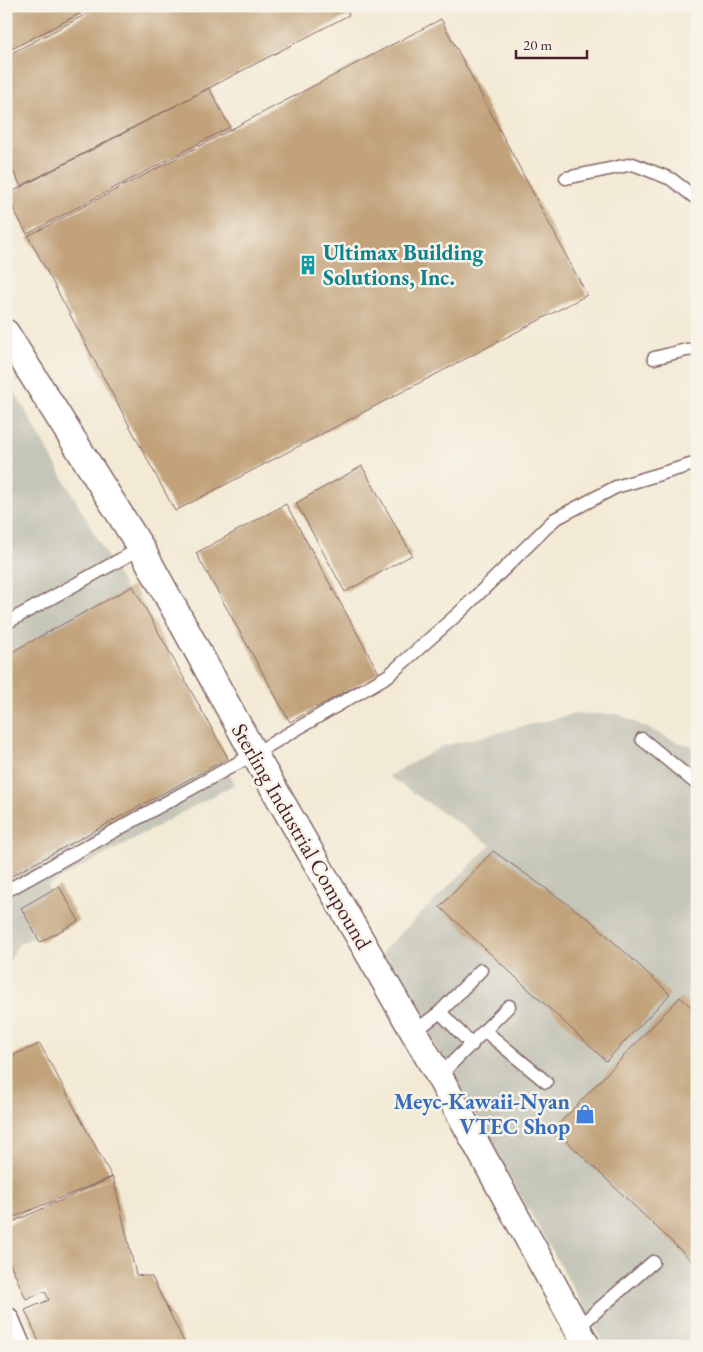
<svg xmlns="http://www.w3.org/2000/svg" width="703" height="1352" font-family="'EB Garamond',serif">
<rect width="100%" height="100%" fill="#f7f3e8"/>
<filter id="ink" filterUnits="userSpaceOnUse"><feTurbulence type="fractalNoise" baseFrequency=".02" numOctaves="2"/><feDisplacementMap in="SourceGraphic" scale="10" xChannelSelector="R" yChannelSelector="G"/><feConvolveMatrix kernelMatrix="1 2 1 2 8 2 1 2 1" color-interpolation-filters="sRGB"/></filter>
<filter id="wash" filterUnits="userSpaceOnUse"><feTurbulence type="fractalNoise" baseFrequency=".0096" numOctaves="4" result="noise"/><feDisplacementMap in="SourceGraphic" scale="20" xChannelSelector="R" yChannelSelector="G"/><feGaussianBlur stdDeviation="1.12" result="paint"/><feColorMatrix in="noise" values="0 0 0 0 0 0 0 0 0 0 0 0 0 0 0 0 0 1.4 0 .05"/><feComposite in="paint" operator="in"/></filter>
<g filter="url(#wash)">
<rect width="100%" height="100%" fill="#f3ead5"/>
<path fill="#c5c5b8" d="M6 376 235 784 47 886 67 919 18 945 6 968Z
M574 714H617L677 742 697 747V1346H606L382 952 491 845 388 776 443 746Z"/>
<g id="blocks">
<path fill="#c1a27a" d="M6 6H94L6 52Z
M102 6H345L349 15 21 186 6 158V56Z
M441 19 587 295 175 511 28 236Z
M209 88 230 127 27 234 6 195Z
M362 466 412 555 345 592 296 503Z
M286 504 379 673 290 722 196 553Z
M133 586 228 758 6 879V655Z
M493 851 589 919 670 994 606 1061 440 907Z
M59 886 79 921 40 942 21 908Z
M680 997 697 1012V1266L554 1129Z
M40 1044 112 1177 6 1220V1058Z
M113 1177 136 1275 152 1277 186 1346H41L25 1310 49 1300 45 1291 26 1299 6 1254V1225Z"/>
</g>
</g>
<g filter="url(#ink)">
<use href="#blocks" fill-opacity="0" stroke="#856666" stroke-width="1"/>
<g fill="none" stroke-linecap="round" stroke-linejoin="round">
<defs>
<path id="lane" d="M566 178 633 164 671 179 697 199
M654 358 686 350 697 349
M6 623 141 548
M642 739 697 784
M6 891 254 754 389 675 460 612 555 519 616 487 697 463
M440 1012 481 970
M485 1031 546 1082
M414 1032 440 1012 472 1045
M439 1076 509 1006
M577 1328 653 1262"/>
<path id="street" d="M6 333 141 548 254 754 439 1076 587 1346
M6 1320 17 1346"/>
</defs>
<use href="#lane" stroke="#856666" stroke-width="15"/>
<use href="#street" stroke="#856666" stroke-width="29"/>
<use href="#lane" stroke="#fff" stroke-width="12"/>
<use href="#street" stroke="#fff" stroke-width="26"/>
</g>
</g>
<defs>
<symbol id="building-bare" viewBox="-9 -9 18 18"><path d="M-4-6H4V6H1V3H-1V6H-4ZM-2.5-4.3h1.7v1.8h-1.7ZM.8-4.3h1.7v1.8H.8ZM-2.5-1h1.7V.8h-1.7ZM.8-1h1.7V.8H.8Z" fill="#0f9aa8" stroke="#f7f3e8" stroke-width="2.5" paint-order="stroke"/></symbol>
<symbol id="shop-bare" viewBox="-9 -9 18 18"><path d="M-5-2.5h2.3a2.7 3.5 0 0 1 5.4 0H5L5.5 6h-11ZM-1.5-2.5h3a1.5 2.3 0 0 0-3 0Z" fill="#3f7fe0" stroke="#f7f3e8" stroke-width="2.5" paint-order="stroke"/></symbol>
</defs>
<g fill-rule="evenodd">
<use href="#building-bare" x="294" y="251" width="28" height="28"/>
<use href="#shop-bare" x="571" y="1100" width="28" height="28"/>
</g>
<g text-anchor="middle" stroke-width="5" stroke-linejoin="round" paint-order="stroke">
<g font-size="22" font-weight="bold" fill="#0d838f" stroke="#f7f3e8" text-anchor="start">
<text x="323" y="260">Ultimax Building<tspan x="323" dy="25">Solutions, Inc.</tspan></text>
</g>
<g font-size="22" fill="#4a1f2b" stroke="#f7f3e8">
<text transform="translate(302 836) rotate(60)" y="8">Sterling Industrial Compound</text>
</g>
<g font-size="22" font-weight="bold" fill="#366cbe" stroke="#f7f3e8" text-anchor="end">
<text x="570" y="1109">Meyc-Kawaii-Nyan<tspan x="570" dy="25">VTEC Shop</tspan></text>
</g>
</g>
<rect width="703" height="1352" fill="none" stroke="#f7f3e8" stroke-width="25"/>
<path d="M516 50v8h71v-8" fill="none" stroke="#4a1f2b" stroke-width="2.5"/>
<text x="523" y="50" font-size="15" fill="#4a1f2b" stroke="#f7f3e8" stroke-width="4" paint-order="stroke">20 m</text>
</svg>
